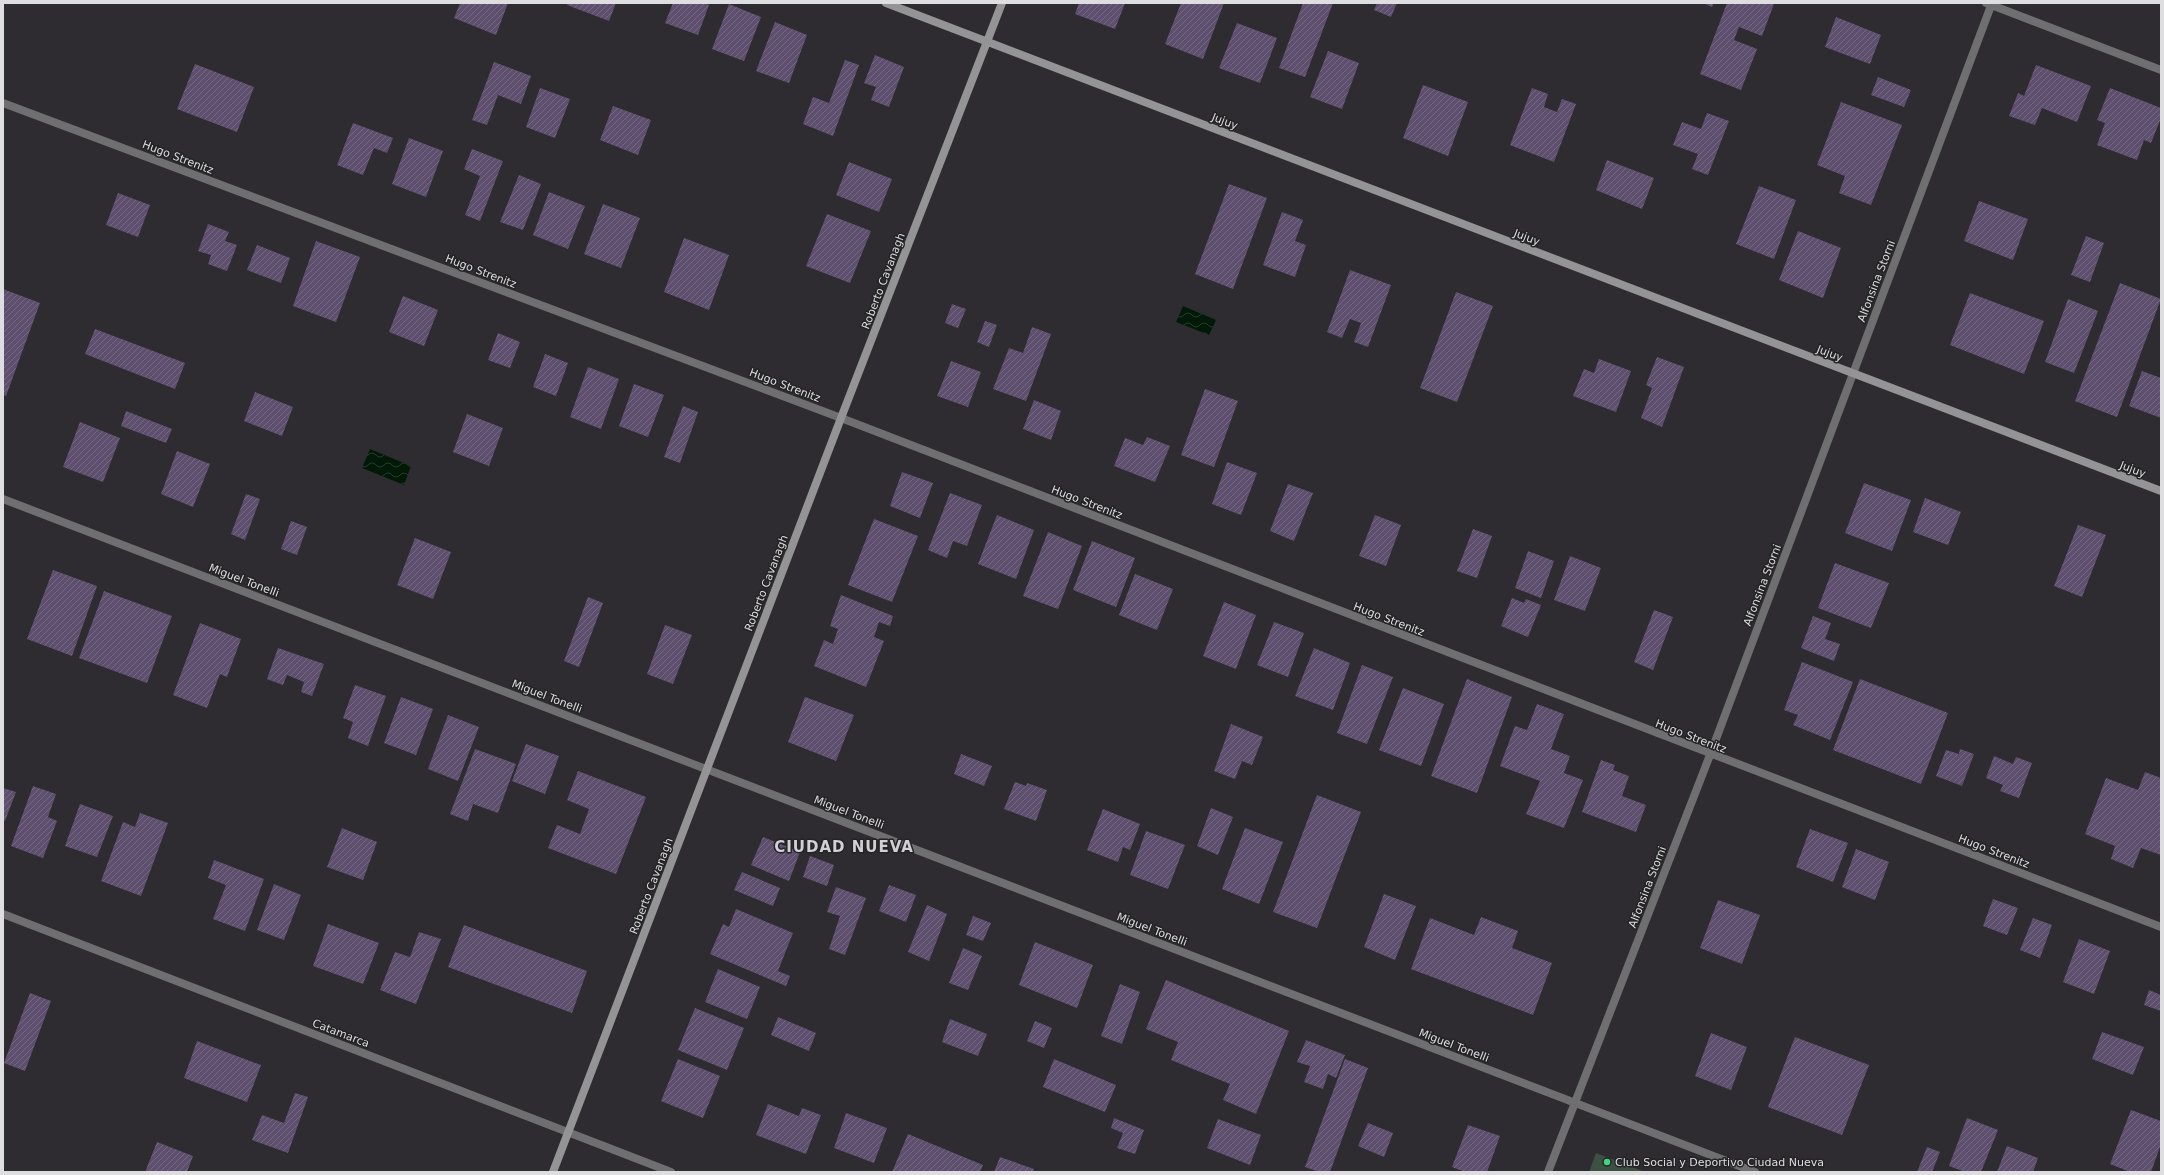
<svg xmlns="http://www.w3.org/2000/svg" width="2164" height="1175" font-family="'DejaVu Sans',sans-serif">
<defs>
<pattern id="water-waves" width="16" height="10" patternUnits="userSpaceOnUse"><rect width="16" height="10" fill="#001a07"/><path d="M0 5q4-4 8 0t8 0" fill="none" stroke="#253b2b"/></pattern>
<pattern id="building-hatch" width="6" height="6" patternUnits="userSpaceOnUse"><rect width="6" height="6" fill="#5e4f6f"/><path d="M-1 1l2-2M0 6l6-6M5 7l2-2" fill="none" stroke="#756883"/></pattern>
</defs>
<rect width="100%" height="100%" fill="#2e2c30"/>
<path fill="#3c5142" d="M1596 1153 1645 1172H1589Z"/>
<path fill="url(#water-waves)" d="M1183 306 1216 320 1209 335 1176 322Z
M370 449 411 466 404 485 362 468Z"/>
<path fill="url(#building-hatch)" d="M460 3H508L496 35 454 18Z
M568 3H616L609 21 567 5Z
M673 3H705L709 5 698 35 665 23Z
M1079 3H1125L1115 29 1075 14Z
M1181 3H1224L1203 59 1165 44Z
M1303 3H1333L1305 77 1279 68Z
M1377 3H1397L1391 17 1374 10Z
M1703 3H1714L1712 7Z
M1727 3 1774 4 1762 36 1739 27 1734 40 1757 49 1741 90 1700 74Z
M729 4 761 17 744 61 712 49Z
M1836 17 1881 35 1870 64 1825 47Z
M775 22 807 35 789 83 756 71Z
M1237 23 1277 38 1260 83 1219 68Z
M1328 51 1359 63 1342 109 1310 97Z
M875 55 904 67 889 107 871 100 876 87 864 83Z
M845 60 859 65 833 136 803 124 813 97 829 103Z
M494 62 531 76 521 104 498 95 487 125 472 120Z
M195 64 254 87 237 132 177 109Z
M2036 65 2091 86 2077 122 2042 108 2035 125 2009 116 2018 93 2024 96Z
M1878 77 1911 90 1904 107 1871 95Z
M1423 85 1468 102 1448 156 1403 138Z
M540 88 570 99 555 138 526 127Z
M1532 88 1548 94 1544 107 1557 112 1562 99 1576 104 1554 162 1510 145Z
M2110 88 2161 108V118L2151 143 2144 140 2137 160 2097 145 2105 123 2097 120Z
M1841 102 1902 125 1871 205 1839 193 1845 176 1817 165Z
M613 106 651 120 638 155 600 140Z
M1707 113 1729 121 1708 175 1692 169 1698 154 1673 145 1682 122 1701 129Z
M353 123 393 138 387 153 374 148 363 175 337 165Z
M409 138 443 151 426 197 392 184Z
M472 149 503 161 480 221 465 215 480 176 464 169Z
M1607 160 1654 178 1642 209 1596 190Z
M849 162 892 179 879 212 836 195Z
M519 175 541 184 523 230 500 222Z
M1229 184 1267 198 1233 289 1195 274Z
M1759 186 1796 200 1774 259 1736 244Z
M549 192 585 206 568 249 533 235Z
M118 193 150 205 138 237 106 225Z
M1979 201 2028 219 2013 260 1964 241Z
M603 204 640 218 621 268 584 254Z
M1282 212 1303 220 1295 241 1306 245 1295 277 1263 265Z
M827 214 871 231 850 283 806 266Z
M208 224 229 232 225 241 237 245 227 271 208 264 211 255 198 251Z
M1798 231 1841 248 1823 298 1779 280Z
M2086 236 2104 243 2090 282 2071 275Z
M684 238 729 255 709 310 664 292Z
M316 241 360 257 336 322 293 306Z
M257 245 290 258 281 283 247 270Z
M1350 270 1391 285 1368 347 1354 342 1361 323 1350 319 1342 338 1327 332Z
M2120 283 2161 299 2117 417 2075 401Z
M3 289 40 303 6 396 3 395Z
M1456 292 1493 306 1457 402 1420 388Z
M1970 293 2044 321 2024 374 1950 345Z
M403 296 438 310 424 346 389 332Z
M2068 299 2098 311 2074 373 2045 362Z
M952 304 966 309 958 328 945 323Z
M985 321 997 325 989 347 977 342Z
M1032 327 1051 334 1026 401 993 389 1009 348 1023 353Z
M95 329 185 363 175 389 85 354Z
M498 333 520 342 510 368 488 360Z
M545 354 568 363 556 396 533 387Z
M1657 357 1684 367 1662 427 1641 418 1652 388 1646 385Z
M1599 359 1631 371 1616 412 1573 396 1584 369 1594 373Z
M951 361 981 372 968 407 937 396Z
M588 367 619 379 601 429 570 417Z
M2142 371 2161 378V418L2129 406Z
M634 384 664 395 648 437 619 426Z
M1205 389 1238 401 1214 467 1181 455Z
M255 392 293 407 282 436 244 421Z
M1034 400 1061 411 1051 440 1023 429Z
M683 406 698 412 680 463 664 457Z
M126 411 172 429 166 443 121 426Z
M467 414 503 428 489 466 453 452Z
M80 422 120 438 103 482 63 467Z
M1147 437 1170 446 1155 482 1114 466 1125 438 1143 445Z
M177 451 210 464 193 507 161 494Z
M1227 462 1257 473 1241 515 1212 504Z
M902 472 933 483 920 518 890 506Z
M1864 483 1911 500 1892 551 1845 533Z
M1288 484 1313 493 1294 541 1270 531Z
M950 493 982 505 967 546 953 541 947 558 928 550Z
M246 494 260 499 245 540 231 534Z
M1925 498 1961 512 1948 545 1913 532Z
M997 515 1034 530 1016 579 978 564Z
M1375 515 1401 525 1386 566 1359 556Z
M874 519 918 536 892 602 848 585Z
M291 521 307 527 297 555 281 549Z
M2078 525 2106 535 2082 597 2054 586Z
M1473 529 1492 536 1477 578 1457 571Z
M1048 532 1082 546 1058 609 1023 596Z
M415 538 451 552 433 599 397 585Z
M1092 541 1135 558 1116 607 1073 590Z
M1528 551 1554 561 1541 598 1515 588Z
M1570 556 1601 568 1585 611 1554 600Z
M1835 563 1889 583 1871 628 1818 608Z
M53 570 97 586 72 656 27 639Z
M1135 574 1173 589 1157 630 1119 615Z
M104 591 172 616 147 683 79 658Z
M841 595 893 616 890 626 879 622 874 637 884 641 866 687 814 666 824 640 833 644 838 629 830 626Z
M588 597 603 603 579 667 564 661Z
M1512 598 1524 603 1526 599 1541 605 1528 637 1501 626Z
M1224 602 1256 615 1236 669 1203 656Z
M1654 610 1673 617 1653 670 1634 662Z
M1813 616 1831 623 1825 639 1840 644 1834 661 1801 648Z
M1274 622 1304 633 1288 677 1257 665Z
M200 623 241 639 227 677 220 674 207 708 173 695Z
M665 625 692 635 673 684 647 674Z
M278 648 324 664 312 696 301 692 304 682 287 675 283 685 267 679Z
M1314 648 1350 663 1333 710 1295 696Z
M1802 662 1853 682 1830 740 1793 725 1798 715 1784 710Z
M1362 665 1393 677 1367 744 1337 733Z
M1467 679 1512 697 1477 793 1431 776Z
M1860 679 1948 713 1921 784 1833 750Z
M355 685 386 696 368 746 348 738 353 722 343 718Z
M1403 688 1444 704 1421 766 1379 750Z
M401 697 433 709 416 755 384 743Z
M805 697 854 715 836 761 788 742Z
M1537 704 1564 714 1551 749 1570 756 1564 773 1583 780 1564 828 1526 814 1540 781 1500 766 1515 726 1527 730Z
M448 715 479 727 458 781 428 769Z
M1231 724 1263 737 1252 765 1242 761 1235 779 1214 771Z
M526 744 559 756 545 794 512 781Z
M475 749 516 764 498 813 473 804 468 821 450 814Z
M1960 749 1974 754 1962 786 1936 776 1946 750 1959 754Z
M961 754 992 766 984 786 954 774Z
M1994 756 2013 764 2016 757 2032 763 2019 798 2000 791 2003 785 1986 778Z
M1601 760 1615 765 1613 770 1629 776 1622 796 1646 805 1636 832 1582 812Z
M578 771 646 797 616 874 548 848 557 825 580 834 589 809 567 800Z
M2145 772 2161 778V855L2141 848 2133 868 2111 859 2115 846 2085 834 2106 778 2138 790Z
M1015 782 1026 786 1027 783 1047 790 1036 821 1004 809Z
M33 786 56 794 48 817 57 821 43 858 11 846Z
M3 788 16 792 5 821H3Z
M1317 795 1361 812 1317 928 1273 912Z
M80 804 113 816 97 857 65 846Z
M1211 808 1233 817 1218 855 1197 846Z
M1103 809 1140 824 1130 850 1123 847 1118 862 1087 850Z
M140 813 168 823 141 896 101 881 123 822 135 827Z
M342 828 377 842 363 880 327 867Z
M1245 828 1283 842 1259 904 1222 889Z
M1810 829 1848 843 1833 882 1796 867Z
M1146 831 1185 845 1168 889 1130 875Z
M763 837 800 852 789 881 751 865Z
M1856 849 1889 862 1875 900 1842 887Z
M810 856 834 865 827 886 803 877Z
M214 860 264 879 245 931 213 919 226 885 208 878Z
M742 872 780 888 773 906 734 890Z
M274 884 301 895 284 940 257 930Z
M889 885 916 895 906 922 879 911Z
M836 887 866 898 845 955 829 949 840 916 827 912Z
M1384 894 1416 906 1395 960 1364 947Z
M1993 899 2018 908 2007 935 1983 926Z
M1718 900 1760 915 1742 964 1700 948Z
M927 905 947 914 929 961 908 952Z
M736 909 793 933 778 971 790 976 786 986 710 954 723 924 729 927Z
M973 916 991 923 983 941 966 935Z
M1481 917 1518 931 1512 948 1552 963 1533 1015 1411 969 1430 918 1474 935Z
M2033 918 2052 925 2040 958 2020 950Z
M328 924 379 943 363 984 313 966Z
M464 925 587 971 572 1013 448 967Z
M419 932 441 939 416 1004 380 990 395 952 410 957Z
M2079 939 2110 951 2094 994 2063 982Z
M1035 942 1093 965 1077 1008 1019 985Z
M963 948 982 956 968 990 949 983Z
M718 969 760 987 747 1019 705 1002Z
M1166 980 1289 1031 1256 1114 1223 1100 1230 1084 1171 1060 1178 1042 1146 1029Z
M1120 984 1140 992 1122 1044 1101 1036Z
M2149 990 2161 995V1011L2144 1005Z
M30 993 51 1001 25 1071 4 1063Z
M695 1008 744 1028 727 1070 678 1050Z
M778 1017 816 1033 809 1051 771 1035Z
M950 1019 987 1034 978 1056 942 1042Z
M1035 1021 1052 1028 1044 1048 1027 1041Z
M2102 1032 2144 1047 2133 1075 2092 1059Z
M1711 1033 1747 1047 1731 1090 1695 1076Z
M1795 1037 1869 1065 1842 1135 1768 1107Z
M1306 1040 1345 1055 1336 1078 1328 1074 1323 1089 1304 1082 1310 1066 1297 1062Z
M197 1041 261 1065 247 1102 184 1078Z
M678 1059 720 1076 703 1118 661 1101Z
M1054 1059 1116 1085 1105 1112 1043 1087Z
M1345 1059 1368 1068 1330 1172H1319L1305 1167Z
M295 1093 308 1097 288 1153 252 1140 262 1115 284 1123Z
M768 1104 799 1116 802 1108 821 1115 806 1154 756 1135Z
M2131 1110 2161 1121V1144L2151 1172H2130L2110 1164Z
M846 1113 887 1128 874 1163 834 1148Z
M1114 1118 1144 1130 1135 1154 1117 1148 1123 1133 1111 1128Z
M1967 1118 1998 1130 1981 1172H1965L1949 1166Z
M1218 1119 1261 1135 1250 1165 1207 1148Z
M1368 1123 1393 1133 1384 1157 1358 1146Z
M1468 1125 1500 1136 1487 1172H1465L1452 1167Z
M908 1134 983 1165 980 1172H892Z
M157 1142 193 1156 187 1172H145Z
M2007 1146 2038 1158 2033 1172H1997Z
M1927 1147 1940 1152 1932 1172H1917Z
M1000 1157 1034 1169 1033 1172H994Z"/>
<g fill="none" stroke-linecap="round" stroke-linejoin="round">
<path stroke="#6f6e70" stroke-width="8" d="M1986 3 2161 70
M3 103 841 418 2161 927
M3 499 1755 1172
M3 914 671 1172
M1548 1172 1710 755 1992 3"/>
<path stroke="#949395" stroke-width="8" d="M886 3 2161 491
M553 1172 841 418 1002 3"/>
</g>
<circle fill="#3fd77d" stroke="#242326" stroke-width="1.5" cx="1607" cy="1162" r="4"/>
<g text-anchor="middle" stroke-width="3" stroke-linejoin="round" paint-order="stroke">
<g font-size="11" fill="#dedde0" stroke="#242326">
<text transform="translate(1225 121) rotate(21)" y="4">Jujuy</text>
<text transform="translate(178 157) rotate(21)" y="4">Hugo Strenitz</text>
<text transform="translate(1527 237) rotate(21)" y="4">Jujuy</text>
<text transform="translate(481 271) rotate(21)" y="4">Hugo Strenitz</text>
<text transform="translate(883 281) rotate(-69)" y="4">Roberto Cavanagh</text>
<text transform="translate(1876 281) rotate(-69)" y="4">Alfonsina Storni</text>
<text transform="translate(1830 353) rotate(21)" y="4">Jujuy</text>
<text transform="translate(785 385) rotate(21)" y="4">Hugo Strenitz</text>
<text transform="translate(2133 469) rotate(21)" y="4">Jujuy</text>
<text transform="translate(1087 502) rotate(21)" y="4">Hugo Strenitz</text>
<text transform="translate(244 580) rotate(21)" y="4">Miguel Tonelli</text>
<text transform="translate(766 583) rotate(-69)" y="4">Roberto Cavanagh</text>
<text transform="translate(1762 585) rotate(-69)" y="4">Alfonsina Storni</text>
<text transform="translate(1389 619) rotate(21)" y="4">Hugo Strenitz</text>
<text transform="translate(547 696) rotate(21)" y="4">Miguel Tonelli</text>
<text transform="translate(1691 736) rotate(21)" y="4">Hugo Strenitz</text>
<text transform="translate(849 812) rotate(21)" y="4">Miguel Tonelli</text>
<text transform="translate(1994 851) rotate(21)" y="4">Hugo Strenitz</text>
<text transform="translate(651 886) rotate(-69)" y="4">Roberto Cavanagh</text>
<text transform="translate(1647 887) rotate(-69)" y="4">Alfonsina Storni</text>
<text transform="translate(1152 929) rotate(21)" y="4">Miguel Tonelli</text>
<text transform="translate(341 1033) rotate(21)" y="4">Catamarca</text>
<text transform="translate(1454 1045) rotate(21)" y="4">Miguel Tonelli</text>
</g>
<g font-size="11" fill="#dedde0" stroke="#242326" text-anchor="start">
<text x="1615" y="1166">Club Social y Deportivo Ciudad Nueva</text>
</g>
<g font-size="15" font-weight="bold" letter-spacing="1" fill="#d2d0d4" stroke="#242326">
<text x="844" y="852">CIUDAD NUEVA</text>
</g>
</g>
<rect width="2164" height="1175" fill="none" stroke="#dedde0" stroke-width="8"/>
</svg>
